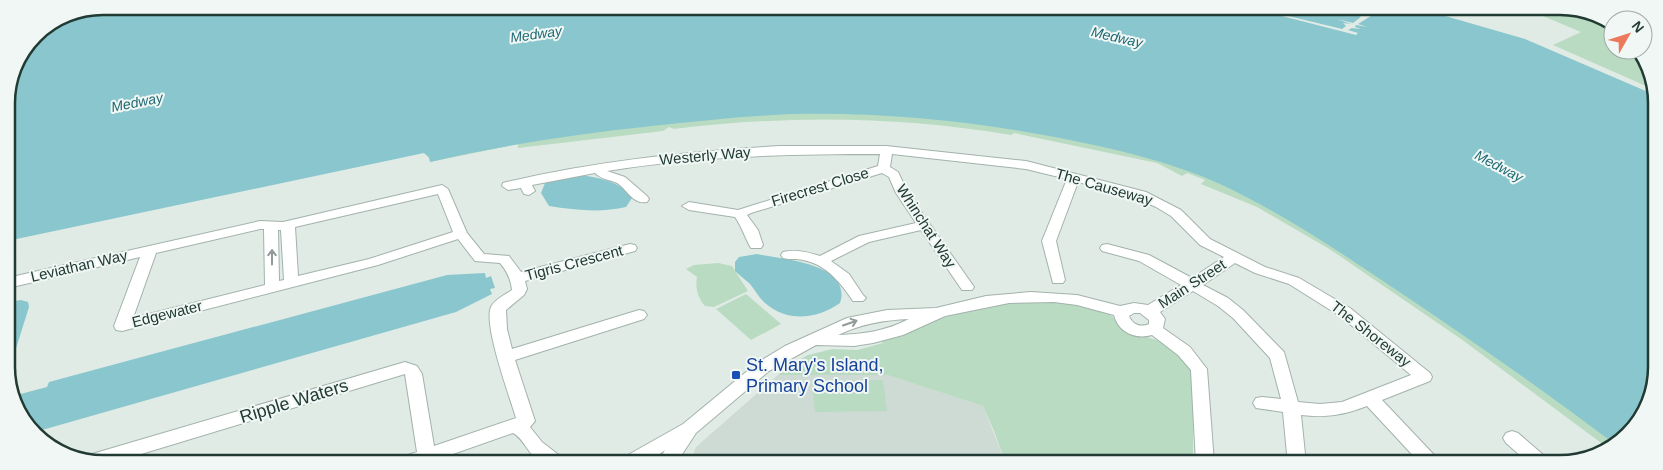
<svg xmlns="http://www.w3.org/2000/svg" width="1663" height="470" font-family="Arial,sans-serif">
<rect width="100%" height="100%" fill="#e0ebe5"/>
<path fill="#cedad4" d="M778 375H887L983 406 1005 462H690L696 447Z"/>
<path fill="#b9dbc1" d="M1526 9H1585L1613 27V50H1638L1655 84V90L1553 45 1581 32Z
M824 96 1180 151 1638 415 1619 444 1608 448 1461 339 1331 250 1257 207 1201 184 1205 180 1187 173 1182 176 1157 163 1014 133 1011 135C899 116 786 115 674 129L669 127 663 131 518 148V144L430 162 429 158 424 153Z
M718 263 732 266 748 291 714 307 705 306C698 299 695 287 697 277L686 269 694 265Z
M746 294 781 324 751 340 716 309Z
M1048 300 1103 309 1133 333 1160 341 1172 347 1191 367 1193 400V463L1005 462 994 431 983 406 887 375H778L790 365 808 355 832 349 857 350 883 343 880 339 924 323 1005 301Z
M883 380 887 411 815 412 812 382Z"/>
<path fill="#89c6ce" d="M103 6 1421 9 1525 39 1655 95 1654 392 1619 444 1616 445C1546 392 1474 342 1401 293 1343 254 1284 214 1220 184 1169 161 1115 149 1060 138 973 121 882 112 792 114 745 116 699 121 652 126 577 134 503 145 430 162L429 157 424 153 7 241 6 97 14 66 35 34 66 14Z
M580 175C596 177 624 182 632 198L626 207C601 213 574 210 549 206L541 193 545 183 561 177Z
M757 254C781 259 853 263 840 303 817 319 788 323 765 303 759 298 755 290 750 284 746 280 740 276 735 271V262L739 257Z
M485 273 486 278 491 276 495 288 490 289 492 294 456 312 35 432 37 426 29 428 13 396 47 387 49 382 447 275Z
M21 300 28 302 29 307 8 374V302Z"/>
<path fill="#e0ebe5" d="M1375 9H1382L1358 24 1367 27 1356 25 1355 27 1361 29 1352 28 1348 30 1358 33 1356 35 1278 15 1280 14 1342 29 1346 26 1341 24 1346 26 1343 23 1351 24 1337 19 1353 23 1361 17 1359 16Z"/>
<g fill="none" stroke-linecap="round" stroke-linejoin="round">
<defs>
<path id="minor" d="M780 146H886L1026 161 1146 192 1181 210 1210 239 1265 267 1299 278 1350 308 1430 373 1432 377 1430 381 1382 400 1437 458 1440 463H1420L1367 406C1344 415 1325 418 1301 415L1305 454 1302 459 1296 461 1290 459 1287 454 1283 412 1256 408 1253 403 1256 398 1262 397 1281 399 1270 358 1233 318 1218 306 1193 291 1160 312 1165 319 1163 328 1190 347 1207 369 1214 463H1196L1191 370 1178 355 1152 335C1135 340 1118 332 1114 315L1077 305 1054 302 1009 303 945 316 903 335 873 343 854 346 816 345 769 371 696 433 677 462H658L665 450 649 462H609L612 457 628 455 683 424 757 363 785 346 847 318 887 310 936 308 986 296 1031 292 1077 295 1120 306 1134 303 1148 305 1181 285 1139 261 1102 251 1100 248 1102 245 1107 244 1149 255 1192 278 1224 257 1200 245 1171 216 1156 207 1136 198 1078 182 1056 241 1065 280 1063 283H1053L1042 241 1067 179 1026 169 892 154 890 167 898 172 908 193 974 287 972 290H962L921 230 869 242 831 261 849 274 863 295 866 298 863 301H853C841 283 826 264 803 260 796 258 790 260 783 258L781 255 783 252C796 249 808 252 820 256L859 236 916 223 896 193 889 177 882 173 751 213 747 215 758 230 763 245 761 248H751C745 238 742 227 735 217L689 210 682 206 689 202 738 210 878 166 880 154C787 154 698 156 607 171L625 177 647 196 649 199 647 202C633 205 627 189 617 183 609 179 602 180 595 173L532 185 535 191 529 195 524 194 521 188 508 190 502 186 503 183C594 161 687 152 780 146ZM1235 263 1255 273 1289 284 1340 316 1411 375 1342 402 1320 404 1298 402 1284 352 1243 310 1228 298 1203 285ZM1134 313H1140L1149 320V324C1140 328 1132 324 1129 316ZM909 319C886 331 864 334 838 335 861 324 884 320 909 319Z
M442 185 448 189 467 233 484 254 509 256 521 272 630 244 635 245 637 248 635 251 525 281 527 289 524 295 506 310 507 329 512 349 639 310 644 311 647 315 644 319 515 360 535 421 530 427 542 442 560 456 563 462C557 461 548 463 542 461 529 458 525 439 513 433L433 461H402L405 456 417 452 405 374 118 461H83L86 456 92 454 405 362 417 366 422 374 434 446 516 418C510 397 483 325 491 307 495 299 505 295 512 290 511 280 507 271 500 263L475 261 458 239 378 265 122 331 116 330 114 326 140 257 8 288 7 278 260 221 283 222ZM438 194 453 232 369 259 298 276 295 227ZM260 229H264L265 285 133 318 156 253ZM278 230H281L284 280 279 281Z
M1512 431 1518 433 1548 459 1551 464 1529 463 1506 443 1503 438 1506 433Z"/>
</defs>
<use href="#minor" stroke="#a3b2ac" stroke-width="2"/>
<use href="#minor" fill="#fff" fill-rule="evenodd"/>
</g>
<defs><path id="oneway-shaft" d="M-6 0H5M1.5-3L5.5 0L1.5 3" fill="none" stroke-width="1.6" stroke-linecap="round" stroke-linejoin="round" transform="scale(1.25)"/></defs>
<g stroke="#909c99">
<use href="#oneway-shaft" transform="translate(272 257) rotate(-90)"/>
<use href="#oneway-shaft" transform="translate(850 323) rotate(-19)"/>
</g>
<rect fill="#1a4fb4" stroke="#f0f7f4" stroke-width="2" x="731" y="370" width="10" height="10" rx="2.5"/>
<g text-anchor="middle" stroke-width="4" stroke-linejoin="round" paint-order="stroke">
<g font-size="14" font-style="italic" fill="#1e6974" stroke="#f0f7f4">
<text transform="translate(536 34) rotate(-8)" y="5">Medway</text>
<text transform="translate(1117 37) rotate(13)" y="5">Medway</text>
<text transform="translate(137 102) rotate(-11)" y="5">Medway</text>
<text transform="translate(1499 166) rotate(28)" y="5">Medway</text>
</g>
<g font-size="15" fill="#213a33" stroke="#f0f7f4">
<text transform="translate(705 156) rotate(-5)" y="5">Westerly Way</text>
<text transform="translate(820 187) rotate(-17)" y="5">Firecrest Close</text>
<text transform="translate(1104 187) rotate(16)" y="5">The Causeway</text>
<text transform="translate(926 226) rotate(57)" y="5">Whinchat Way</text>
<text transform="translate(574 263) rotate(-15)" y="5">Tigris Crescent</text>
<text transform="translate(79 266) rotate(-13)" y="5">Leviathan Way</text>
<text transform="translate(1192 284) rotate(-33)" y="5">Main Street</text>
<text transform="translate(167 314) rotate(-14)" y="5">Edgewater</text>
<text transform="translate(1371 334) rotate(38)" y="5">The Shoreway</text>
</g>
<g font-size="18" fill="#164399" stroke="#f0f7f4" text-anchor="start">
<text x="746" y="371">St. Mary's Island,<tspan x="746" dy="21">Primary School</tspan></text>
</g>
<g font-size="18" fill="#213a33" stroke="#f0f7f4">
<text transform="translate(294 401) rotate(-17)" y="6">Ripple Waters</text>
</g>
</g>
<path d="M0 0H1663V470H0ZM103 15H1560A88 88 0 0 1 1648 103V367A88 88 0 0 1 1560 455H103A88 88 0 0 1 15 367V103A88 88 0 0 1 103 15Z" fill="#f0f7f4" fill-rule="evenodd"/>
<path fill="none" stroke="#213a33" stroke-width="2.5" d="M103 15H1560A88 88 0 0 1 1648 103V367A88 88 0 0 1 1560 455H103A88 88 0 0 1 15 367V103A88 88 0 0 1 103 15Z"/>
<g transform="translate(1628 35) rotate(51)"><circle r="24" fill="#f0f7f4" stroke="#9daba7"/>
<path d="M0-4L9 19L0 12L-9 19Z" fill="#ed795b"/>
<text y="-8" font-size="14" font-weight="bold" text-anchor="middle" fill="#213a33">N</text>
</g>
</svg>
